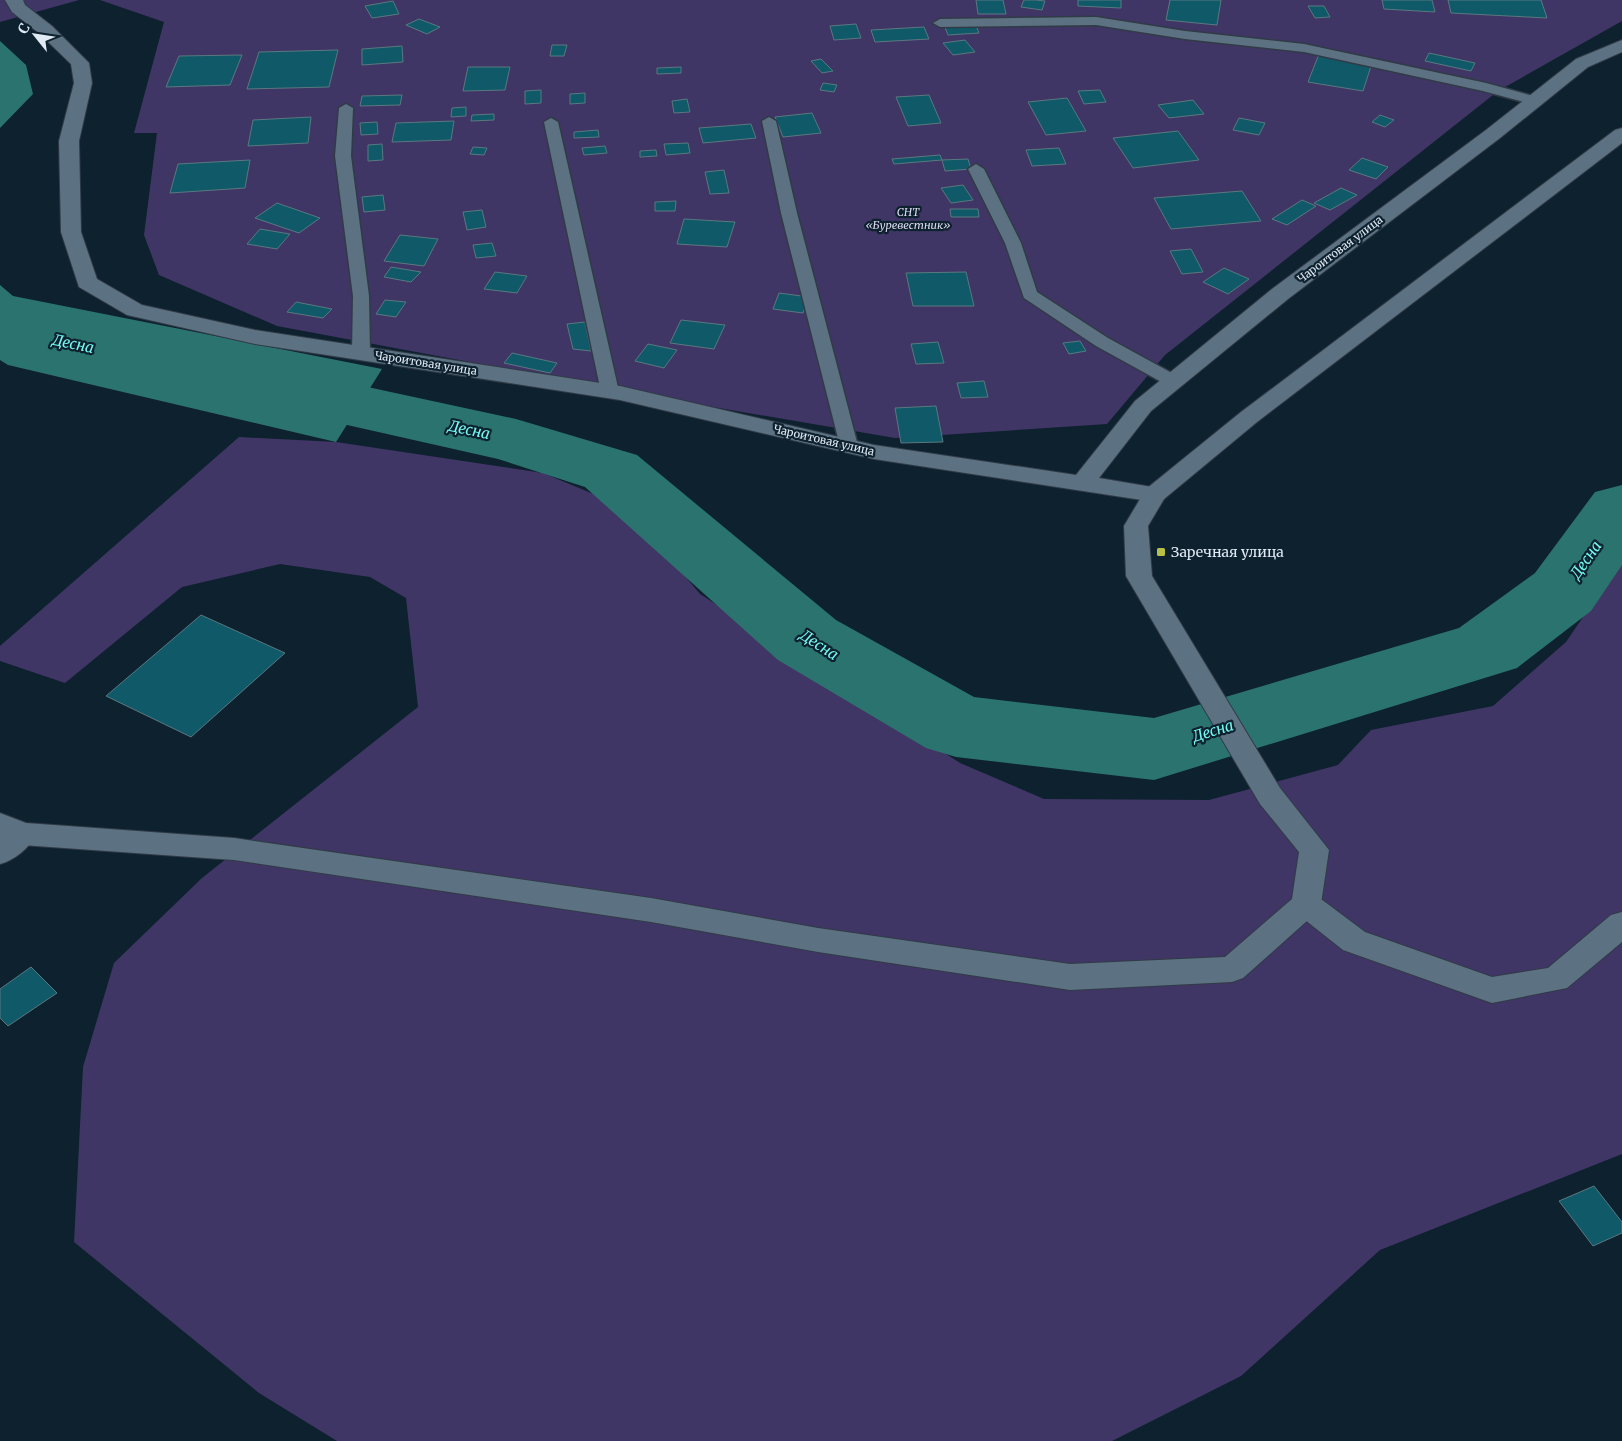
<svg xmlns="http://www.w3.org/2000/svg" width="1622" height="1441" font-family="Merriweather,serif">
<rect width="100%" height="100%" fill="#0e212f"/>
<path fill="#403665" d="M0 0H79L0 22Z
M100 0H1622V21L1498 91 1165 355 1107 424 895 438 690 403 277 326 159 275 144 235 157 133H134L164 22Z
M239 437 336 442 543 473 627 508 700 594 960 763 1044 799 1209 800 1338 765 1371 730 1493 706 1566 642 1622 560V1154L1380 1250 1241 1376 1112 1441H337L259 1393 74 1242 83 1067 114 963 202 878 418 707 406 598 370 577 280 564 182 587 65 683 0 661V646Z"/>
<path fill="#2b736f" d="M0 41 26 65 33 94 0 128Z
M0 285 13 296 382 369 336 442 8 365 0 360Z"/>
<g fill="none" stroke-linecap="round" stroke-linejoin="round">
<path fill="#2b736f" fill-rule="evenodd" d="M243 360 516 419 637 455 836 620 974 697 1154 718 1459 628 1535 573 1595 492 1622 485V565L1591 611 1517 668 1154 780 956 757 926 748 778 660 585 487 498 459 218 396 208 381 218 366Z"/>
</g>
<path fill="#0f5968" stroke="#5a7880" d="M976 0H1003L1006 14H978Z
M1024 0H1036L1045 1 1042 10 1021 7Z
M1078 0H1121V8L1078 6Z
M1170 0H1221L1217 25 1166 20Z
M1382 0H1432L1435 12 1384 9Z
M1448 0H1541L1547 18 1451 13Z
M393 1 399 14 372 18 365 6Z
M1308 6H1324L1330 17 1315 18Z
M419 19 440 27 427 34 406 25Z
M975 23 979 33 948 35 944 25Z
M856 24 861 38 834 40 830 26Z
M924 27 929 39 875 42 871 30Z
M965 40 975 52 953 55 943 43Z
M552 45H567L564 56H550Z
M402 46 403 62 362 65V49Z
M338 50 329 87 247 89 259 52Z
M1429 53 1475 63 1471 71 1425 61Z
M1319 54 1372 63 1363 91 1308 82Z
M242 55 230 85 166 87 179 56Z
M821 59 833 71 822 73 811 61Z
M468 67H510L505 90 463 91Z
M681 67V73L657 74V68Z
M823 83 837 85 834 92 820 90Z
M541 90V103L525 104V91Z
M1100 90 1106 102 1084 104 1078 91Z
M585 93V103L570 104V94Z
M402 95 400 105 360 106 362 96Z
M929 95 941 123 908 126 896 97Z
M1067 98 1086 131 1046 135 1028 102Z
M687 99 690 112 674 113 672 101Z
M1193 100 1204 114 1169 118 1158 105Z
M466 107V116L451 117 452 108Z
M812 113 821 133 783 137 775 117Z
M494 114V120L471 121 472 115Z
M1380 115 1394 120 1385 127 1372 122Z
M311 117 308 143 248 146 253 120Z
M1239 118 1265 123 1259 135 1233 130Z
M454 121 451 140 392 142 396 123Z
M377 122 378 134 361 135 360 123Z
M751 124 756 138 703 143 699 128Z
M598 130 599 137 574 138V132Z
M1178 131 1199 160 1133 168 1113 138Z
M688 143 690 153 666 155 664 144Z
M382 144 383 160 368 161V145Z
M605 146 607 153 584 155 582 148Z
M473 147 487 148 484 155 470 154Z
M1059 148 1066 164 1032 166 1026 150Z
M656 150 657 156 640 157V151Z
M940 155 942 160 894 164 892 159Z
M1362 158 1388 167 1376 179 1349 170Z
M968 159 971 169 945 171 942 160Z
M250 160 245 188 170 193 178 164Z
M724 170 729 193 710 194 705 172Z
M963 185 973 200 951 203 941 188Z
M1341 188 1357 195 1330 210 1314 203Z
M1242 191 1261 221 1171 229 1154 198Z
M383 195 385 210 364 212 362 197Z
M1302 200 1316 206 1287 225 1272 219Z
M676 201 675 211H655V202Z
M277 203 320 218 299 233 255 218Z
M950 209H978L979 217H951Z
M482 210 486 227 467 230 463 212Z
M684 219 735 222 727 247 677 244Z
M260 229 290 234 277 249 247 244Z
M400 235 438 239 424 266 384 261Z
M492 243 496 256 476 258 473 245Z
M1191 249 1203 272 1182 274 1170 251Z
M391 267 421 272 411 282 384 277Z
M1224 268 1249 279 1228 294 1203 282Z
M495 272 527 276 517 293 484 289Z
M966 272 974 306H913L906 273Z
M779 293 809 297 803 313 773 309Z
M385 300 406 302 396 317 376 314Z
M296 302 332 309 323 318 287 312Z
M681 320 725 325 714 349 670 343Z
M585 322 591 351 573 349 567 324Z
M1080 341 1086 351 1069 354 1063 343Z
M938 342 944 363 916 364 911 344Z
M648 344 677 350 664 368 635 361Z
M512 353 557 363 550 373 504 363Z
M984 381 988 397 961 398 957 383Z
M936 406 943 442 901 443 895 408Z
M201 615 285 653 191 737 106 696Z
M31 967 57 993 8 1026 0 1018V989Z
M1594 1186 1622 1222V1233L1593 1246 1559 1201Z"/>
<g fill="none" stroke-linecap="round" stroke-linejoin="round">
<defs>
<path id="lane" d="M1096 17 1185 31 1304 44 1486 83 1540 98 1542 101 1535 105 1483 91 1304 52 1185 39 1096 25 940 27 933 23 940 19Z
M346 104 353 108 351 156 369 296 370 353 367 357H355L352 353 353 296 335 156 339 108Z
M769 117 776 121 797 213 858 446 855 450H843L840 446 781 213 762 121Z
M551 118 558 122 619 392 616 396H604L601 392 544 122Z
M976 164 984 169 1021 243 1037 292 1108 338 1179 377 1182 381 1179 385H1167L1096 346 1024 298 1005 243 968 169Z"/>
<path id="street" d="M5 0H23L25 5 52 26 89 63 92 83 79 141 81 232 97 279 142 305 255 330 620 386 874 445 1076 475 1135 401 1272 289 1486 130 1576 59 1622 40V52L1588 67 1500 138 1288 299 1151 411 1099 478 1164 489 1167 494 1164 499 1155 502 874 459 620 400 255 344 127 315 79 287 61 232 59 141 74 83 71 64 40 34 12 12Z
M22 823 32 826 37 834C29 848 15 860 0 864V836L12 826Z
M1306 892 1317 896 1365 932 1492 977 1548 968 1611 915 1622 912V942L1567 988 1492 1003 1343 950 1295 912 1291 904 1295 896Z"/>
<path id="secondary" d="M1622 128V143L1257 422 1164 499 1148 526 1152 576 1280 788 1329 850 1321 904 1317 912 1243 978 1232 982 1070 990 818 952 651 922 234 860 22 845 0 836V813L26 823 234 838 651 898 818 928 1070 964 1225 957 1292 899 1299 852 1260 804 1126 576 1124 526 1146 489 1241 412 1615 130Z"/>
</defs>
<use href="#lane" stroke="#313b47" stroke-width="3"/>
<use href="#street" stroke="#313b47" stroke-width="2"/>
<use href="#secondary" stroke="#313b47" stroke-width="2"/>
<use href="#lane" fill="#5c7282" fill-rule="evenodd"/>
<use href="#street" fill="#5c7282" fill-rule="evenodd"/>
<use href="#secondary" fill="#5c7282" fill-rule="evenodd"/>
</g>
<rect fill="#b7c148" stroke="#0e212f" stroke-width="2" x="1156" y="547" width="10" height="10" rx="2.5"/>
<g text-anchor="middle" stroke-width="4.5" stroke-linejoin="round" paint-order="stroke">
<g font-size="11" font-style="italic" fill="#dfdcf2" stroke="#0e212f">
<text x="908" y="216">СНТ<tspan x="908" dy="13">«Буревестник»</tspan></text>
</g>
<g font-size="11" fill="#dfeaf4" stroke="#0e212f">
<text transform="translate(1340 249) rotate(-37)" y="4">Чароитовая улица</text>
<text transform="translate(426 363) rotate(9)" y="4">Чароитовая улица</text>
<text transform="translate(824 440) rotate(13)" y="4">Чароитовая улица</text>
</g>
<g font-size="14" fill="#dfeaf4" stroke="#0e212f" text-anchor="start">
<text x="1171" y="557">Заречная улица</text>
</g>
<g font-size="15" font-style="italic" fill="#73faf2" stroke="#0e212f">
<text transform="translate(73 344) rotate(12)" y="5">Десна</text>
<text transform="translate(469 430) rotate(12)" y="5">Десна</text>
<text transform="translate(1586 560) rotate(-55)" y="5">Десна</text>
<text transform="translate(819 645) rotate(33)" y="5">Десна</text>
<text transform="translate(1213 731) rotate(-17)" y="5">Десна</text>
</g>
</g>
<g transform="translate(35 35) rotate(300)" stroke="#0e212f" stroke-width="4" paint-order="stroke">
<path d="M0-4L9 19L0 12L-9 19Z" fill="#dfeaf4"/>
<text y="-8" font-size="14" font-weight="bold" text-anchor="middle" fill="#dfeaf4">С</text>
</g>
</svg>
